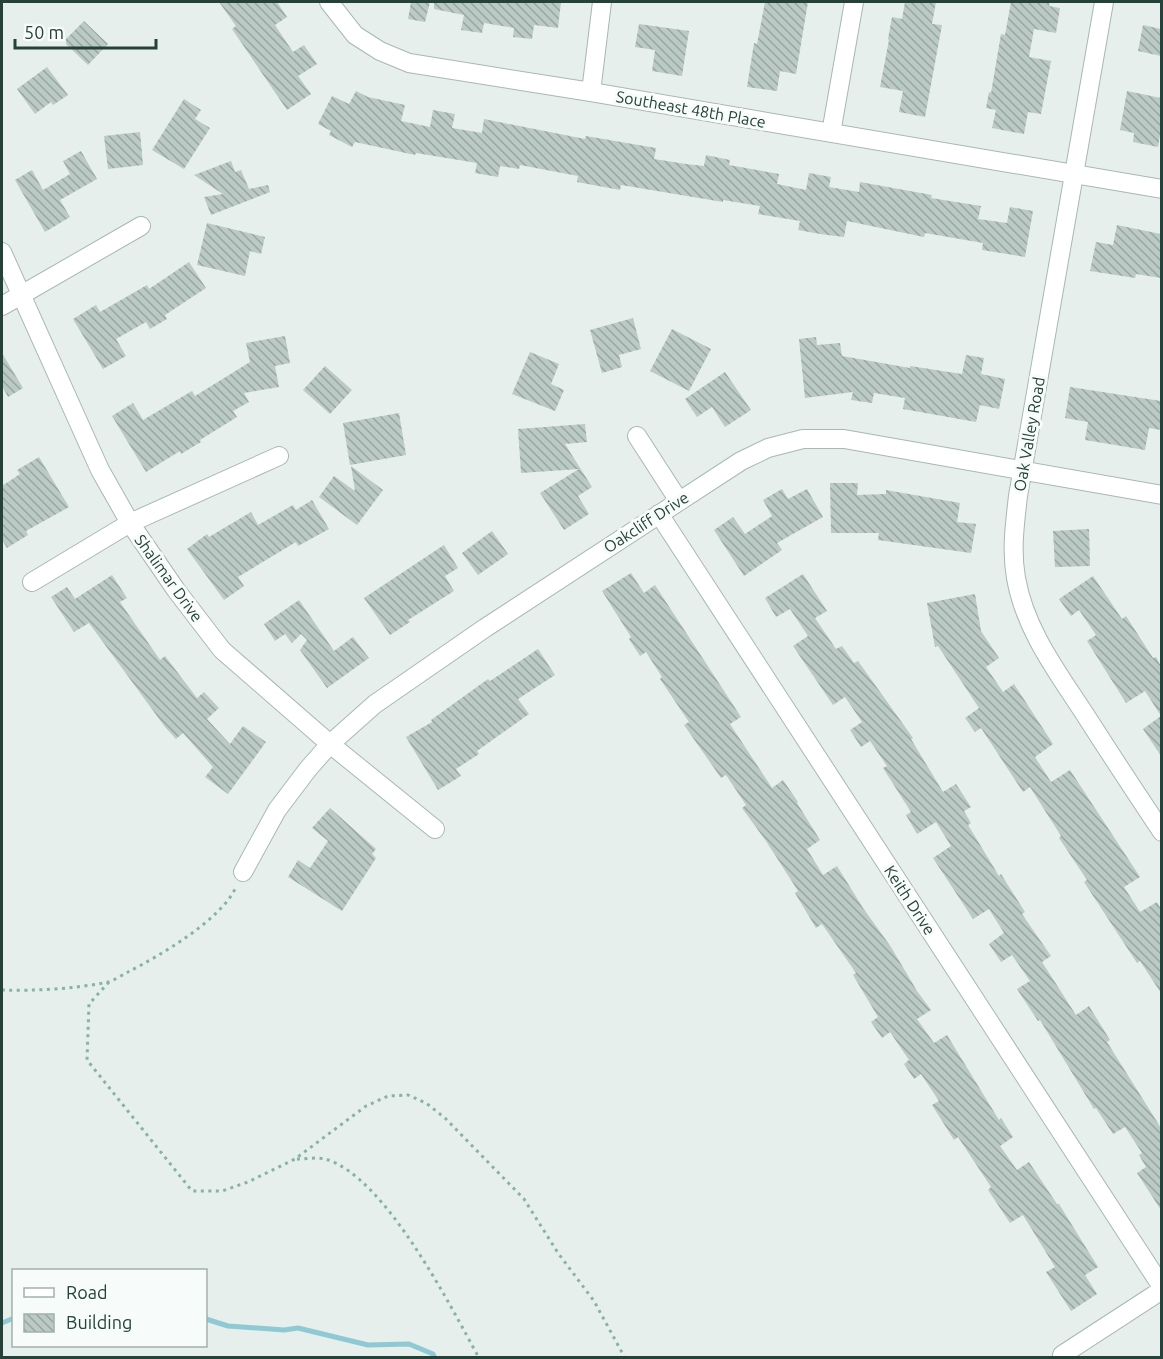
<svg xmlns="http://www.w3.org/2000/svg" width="1163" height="1359" font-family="Ubuntu,sans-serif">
<defs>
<pattern id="building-back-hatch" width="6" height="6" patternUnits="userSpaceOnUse" patternTransform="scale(1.5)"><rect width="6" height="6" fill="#bbcac4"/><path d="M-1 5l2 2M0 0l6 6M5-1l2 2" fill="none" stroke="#98a6a0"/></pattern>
</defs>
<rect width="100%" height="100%" fill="#e6efeb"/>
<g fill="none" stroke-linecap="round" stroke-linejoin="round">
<path stroke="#8ec9d4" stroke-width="5" d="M206 1319 228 1326 284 1330 298 1328 368 1345 409 1344 433 1354 435 1358
M2 1323 14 1318"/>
</g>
<path fill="url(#building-back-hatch)" d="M219 2H277L287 17 275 25 293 52 304 45 317 64 298 76 311 94 287 110 232 29 236 26Z
M411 2H430L425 22 408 19Z
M434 2H561L558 28 534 25 532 39 513 37 514 28 484 23 482 33 461 30 464 15 434 9Z
M765 2H808L796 74 780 71 777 91 747 87 754 43 757 44Z
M905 2H936L932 24 942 25 925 117 899 112 903 91 880 87 889 40 888 39 892 17 902 19Z
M1011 2H1050L1049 6 1060 8 1056 33 1034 29 1029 57 1051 61 1041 114 1028 112 1024 134 992 128 996 110 986 108 989 92 991 93 1001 34 1005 35Z
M84 21 108 44 88 65 66 44V39Z
M639 24 689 31 682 76 652 71 655 50 635 47Z
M1143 25 1161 29V56L1138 51Z
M47 67 68 95 53 105 51 102 35 114 17 89Z
M356 91 368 97 405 105 401 121 430 127 433 110 455 114 452 128 482 133 484 119 585 139 586 136 656 148 654 159 686 164 704 166 706 155 730 160 729 165 779 174 777 184 806 190 809 173 831 177 829 187 859 192 860 182 932 195 931 198 981 206 978 219 1007 223 1010 207 1033 211 1025 257 982 250 983 243 925 233 924 237 847 221 844 237 820 234 798 230 800 221 758 214 760 206 723 200V202L621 185 620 190 577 182 578 176 520 165 519 169 500 166 498 177 475 173 477 163 416 153 415 155 355 142 352 147 329 135 331 131 318 124 332 96 349 104Z
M1127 91 1161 98V129L1158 147 1133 142 1134 133 1120 130Z
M184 99 201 110 195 119 210 128 184 169 152 150Z
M140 132 143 165 108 169 104 136Z
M81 151 97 179 60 200 70 217 45 232 15 180 32 170 43 190 70 174 63 161Z
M231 161 235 172 241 170 249 189 268 185 270 192 211 215 204 197 223 194 194 175Z
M207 223 265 237 261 254 250 251 245 276 197 265Z
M1117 225 1161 234V278L1136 274 1135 278 1090 271 1096 242 1113 245Z
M189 262 206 288 165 315 167 319 150 329 146 322 116 339 126 356 103 369 73 319 96 305 100 312 147 285 149 289Z
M633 318 641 349 619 355 622 367 602 373 590 330Z
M672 329 711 349 689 391 650 371Z
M285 336 290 363 275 366 279 387 244 393 249 402 233 411 237 417 200 440 201 442 181 454 180 451 146 472 112 416 133 403 143 420 192 391 195 396 250 362 246 343Z
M816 337 817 345 840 343 842 356 910 368V366L962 374 966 355 984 358 981 374 1005 379 999 409 980 405 976 422 903 409 905 398 874 393 872 403 851 400 853 392 805 398 799 339Z
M530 352 559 364 551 384 564 390 555 411 512 394Z
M2 353 23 388 8 397 2 386Z
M325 366 352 390 330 414 303 390Z
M725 372 751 410 725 427 712 407 697 417 685 399Z
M1070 387 1161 401V430L1149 428 1145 450 1085 440 1088 422 1065 418Z
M399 413 406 455 350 465 343 423Z
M585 424 587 442 565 444 592 487 578 496 589 514 564 530 540 493 579 469 521 473 518 429Z
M39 457 69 507 26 531 28 535 7 548 2 540V486L20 474 17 470Z
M351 466 383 490 357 525 319 497 334 476 355 491Z
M830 483H858L857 495 886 494V490L960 503 957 522 976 524 971 553 878 540 879 533H831Z
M782 489 788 499 807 489 823 517 777 543 782 550 744 576 714 530 733 517 745 534 772 516 763 500Z
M312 500 329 529 298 546 296 542 238 577 244 586 224 600 187 549 207 534 209 537 251 512 258 525 293 505 296 510Z
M1089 529 1090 566 1055 567 1053 531Z
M492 531 508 554 478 575 462 553Z
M444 545 458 568 445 576 454 591 408 620 410 622 390 635 364 598Z
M631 573 644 593 655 585 741 717 730 724 772 788 783 780 798 802 797 803 820 840 807 849 823 875 837 866 863 908 891 947 917 991 931 1010 917 1019 934 1043 947 1035 999 1120 1001 1118 1013 1137 1000 1146 1017 1170 1029 1162 1057 1204H1059L1098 1267 1085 1275 1097 1294 1071 1311 1046 1272 1055 1267 1023 1215 1010 1223 988 1190 991 1187 958 1137 954 1140 932 1105 939 1101 921 1074 914 1079 904 1064 909 1060 890 1032 882 1038 871 1022 878 1017 853 975 856 973 822 924 816 928 795 893 798 891 766 841 742 808 746 805 726 775 721 778 684 725 689 722 660 679 662 677 646 652 640 656 629 639 631 637 602 591Z
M803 574 827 611 815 618 836 649 842 646 854 663 858 661 913 738 911 739 943 792 956 784 971 807 964 811 971 823 968 825 999 876 1001 874 1025 912 1022 914 1051 956 1042 962 1076 1015 1089 1006 1110 1040 1107 1042 1161 1128V1210L1137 1173 1146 1167 1139 1155 1142 1153 1125 1127 1113 1134 1096 1108 1094 1109 1040 1020 1038 1021 1017 989 1030 981 1012 955 1001 962 989 944 1004 933 989 909 973 919 933 858 951 846 936 822 917 834 906 815 911 812 883 768 887 766 870 741 861 747 850 730 862 722 845 697 833 705 793 646 808 636 790 609 776 617 765 598Z
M112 575 127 598 120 602 160 660 165 656 197 698 204 692 219 708 207 719 230 744 243 726 266 742 228 794 205 777 213 767 183 733 176 739 165 727 89 623 74 632 51 597 67 587 75 599Z
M1093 576 1122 619 1126 616 1153 658 1156 657 1161 666V716L1145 691 1126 703 1087 641 1096 635 1079 610 1071 616 1059 599Z
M975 594 981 631 999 658 986 667 1003 692 1014 684 1053 744 1035 757 1051 782 1070 770 1140 877 1124 887 1140 912 1157 902 1161 909V993L1140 961 1137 963 1084 882 1087 880 1059 838 1061 836 1030 787 1023 792 981 728 975 732 965 718 979 708 938 646 935 647 927 603Z
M299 600 334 651 353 637 369 658 327 688 300 650 307 640 301 634 292 643 285 634 275 641 264 624Z
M538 649 555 675 518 699 529 714 477 751 479 754 456 769 461 776 438 790 406 737 432 722 431 720 488 679 490 681Z
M1161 716V756L1143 729Z
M330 808 376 849 372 854 376 858 342 911 288 877 298 860 310 868 328 841 312 828Z"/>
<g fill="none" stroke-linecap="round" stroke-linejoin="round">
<defs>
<path id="minor" d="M329 2 355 35 380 51 409 63 591 92 1162 189
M1104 2 1018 496C1015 523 1011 550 1016 578 1025 630 1058 673 1086 716 1111 755 1136 793 1162 832
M591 92 602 2
M831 133 854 2
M2 252 100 470 130 523 176 590 222 650 330 744 435 829
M2 306 141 226
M637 436 679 501
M659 514 1162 1287
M32 582 130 523 279 456
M243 872 277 810 308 769 330 744 375 704 485 628 741 461 768 448 803 439H844L1162 495
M1062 1355 1162 1290"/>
</defs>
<use href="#minor" stroke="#a8b8b2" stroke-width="20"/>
<path stroke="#86b3a5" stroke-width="3" stroke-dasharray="3 4.5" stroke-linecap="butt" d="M109 982 89 1004 87 1060 192 1191H222L248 1182 295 1159 366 1106 388 1096 408 1095 426 1103 445 1118 524 1199 558 1253 594 1301 625 1358
M2 990C34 991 75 989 108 982 115 980 122 975 128 972 161 955 221 920 236 887
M297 1159C306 1159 317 1157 325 1159 384 1175 450 1305 479 1358"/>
<use href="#minor" stroke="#fff" stroke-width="18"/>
</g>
<g text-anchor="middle" stroke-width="6" stroke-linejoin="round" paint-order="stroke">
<g font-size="16" fill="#24423a" stroke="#f7fbf9">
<text transform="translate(691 109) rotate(10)" y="6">Southeast 48th Place</text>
<text transform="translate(1029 434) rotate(-80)" y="6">Oak Valley Road</text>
<text transform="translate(646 522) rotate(-33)" y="6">Oakcliff Drive</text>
<text transform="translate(169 578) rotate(54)" y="6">Shalimar Drive</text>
<text transform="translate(910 900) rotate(57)" y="6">Keith Drive</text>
</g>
</g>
<rect width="1163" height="1359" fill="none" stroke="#24423a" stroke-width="6"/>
<rect x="12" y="1269" width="195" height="78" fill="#f7fbf9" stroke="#a3b1ad" stroke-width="1.5"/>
<rect x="24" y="1288" width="30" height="9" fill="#ffffff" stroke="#a3b1ad" stroke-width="1.5"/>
<text x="66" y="1299" font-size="18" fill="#24423a">Road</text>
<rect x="24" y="1314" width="30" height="18" fill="url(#building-back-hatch)" stroke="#a3b1ad" stroke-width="1.5"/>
<text x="66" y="1329" font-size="18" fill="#24423a">Building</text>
<path d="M15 39v9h141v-9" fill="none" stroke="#24423a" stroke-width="3"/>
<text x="24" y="39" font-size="18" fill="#24423a" stroke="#f7fbf9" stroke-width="4.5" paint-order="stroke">50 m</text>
</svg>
